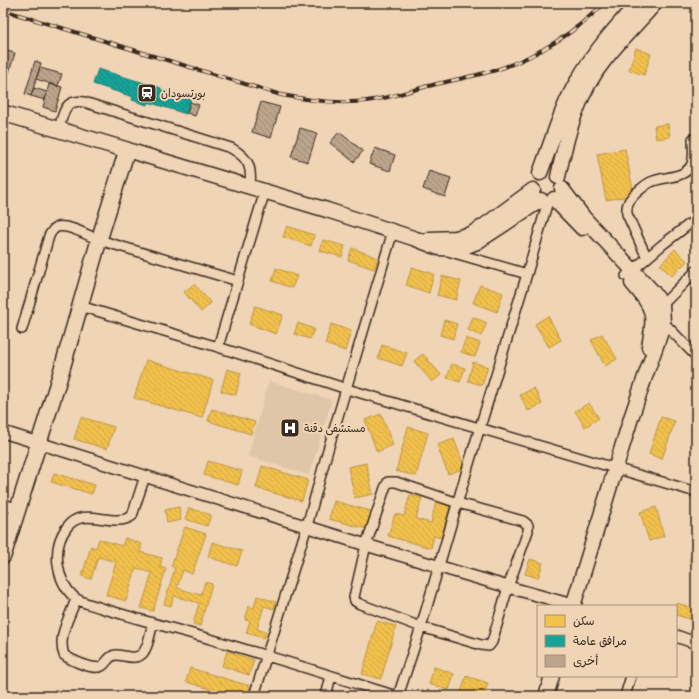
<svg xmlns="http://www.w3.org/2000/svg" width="699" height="699" font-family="Pangolin,'Playpen Sans Arabic',sans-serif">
<defs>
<pattern id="homes-back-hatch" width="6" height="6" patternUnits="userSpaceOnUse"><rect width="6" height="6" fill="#f2c14e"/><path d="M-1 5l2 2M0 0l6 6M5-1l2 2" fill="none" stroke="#d0a644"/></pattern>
<pattern id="public-back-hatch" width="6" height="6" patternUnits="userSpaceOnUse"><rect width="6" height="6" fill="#17a398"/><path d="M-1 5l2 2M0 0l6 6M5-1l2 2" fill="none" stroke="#16857b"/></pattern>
<pattern id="building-back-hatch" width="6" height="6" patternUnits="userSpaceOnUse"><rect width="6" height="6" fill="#bda58c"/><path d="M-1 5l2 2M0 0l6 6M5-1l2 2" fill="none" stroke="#9b8772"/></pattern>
</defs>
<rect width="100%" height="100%" fill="#efd4b6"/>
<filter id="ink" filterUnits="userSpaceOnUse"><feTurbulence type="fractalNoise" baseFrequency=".025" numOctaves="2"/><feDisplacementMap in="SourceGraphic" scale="8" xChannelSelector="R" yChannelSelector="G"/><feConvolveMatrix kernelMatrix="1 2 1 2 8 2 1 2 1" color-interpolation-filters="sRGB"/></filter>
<g filter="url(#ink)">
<path fill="#e0c6a9" d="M269 381 332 400 309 475 248 456Z"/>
<path fill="url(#homes-back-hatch)" stroke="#bb9440" d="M636 48 651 54 644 75 629 70Z
M668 124 670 137 656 139 654 126Z
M625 149 634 195 606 200 597 154Z
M287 226 314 235 311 246 283 237Z
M323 240 345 246 342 257 320 251Z
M352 248 378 258 374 269 348 260Z
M675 249 687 261 672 276 660 265Z
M412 267 434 274 429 293 406 285Z
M276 268 297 276 292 288 272 281Z
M442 276 461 281 456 300 437 295Z
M194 284 211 303 201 312 184 292Z
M480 285 503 293 497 312 473 303Z
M696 301V312L691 306Z
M255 306 283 315 276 334 249 324Z
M548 316 561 340 549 347 535 324Z
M473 317 487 323 481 336 468 330Z
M444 320 457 324 453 339 440 335Z
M298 323 314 329 310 339 294 334Z
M331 324 351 331 345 351 325 344Z
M602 334 617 359 605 366 591 340Z
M466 338 480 343 475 357 461 352Z
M382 345 407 353 402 366 378 358Z
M423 354 441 375 432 382 414 361Z
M146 360 213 380 202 418 134 398Z
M473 362 488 367 482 385 468 381Z
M452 364 465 368 460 382 447 378Z
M227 369 241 373 236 395 221 391Z
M534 388 542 404 528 411 520 395Z
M589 403 599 418 585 427 575 411Z
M212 409 255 422 251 434 208 421Z
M381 414 393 445 377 452 365 420Z
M81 417 114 427 107 449 74 439Z
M661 417 675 421 662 459 649 454Z
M408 427 428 433 416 476 396 471Z
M454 439 465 468 448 474 437 445Z
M208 461 242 471 238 485 204 475Z
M366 463 373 494 355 498 348 467Z
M262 466 308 480 302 501 256 488Z
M54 473 95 485 92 494 51 482Z
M410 495 422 498 416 519 431 523 436 502 450 506 441 538 434 536 431 548 388 536 395 514 404 516Z
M334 501 371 511 367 529 329 519Z
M179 507 181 520 167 523 165 510Z
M656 507 664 536 649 541 640 512Z
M189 508 211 515 207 526 185 519Z
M185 527 206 534 192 574 183 570 177 588 201 595 205 582 212 584 200 626 193 624 199 603 174 596 171 606 164 604 175 568 171 566Z
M125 538 142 544 140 552 162 558 160 567 166 569 153 611 141 608 152 573 136 568 126 601 106 595 116 562 98 557 91 579 82 576 91 546 96 548 99 539 122 546Z
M212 542 242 551 237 566 208 557Z
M692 552 696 553V563L689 561Z
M530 559 543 563 538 578 525 574Z
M257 596 276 602 274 609 264 606 257 629 266 632 264 638 246 633 250 621 245 620 249 606 254 608Z
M677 603 696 609V621L676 615Z
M377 621 396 626 381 679 362 674Z
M227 651 254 660 249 675 222 666Z
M434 667 454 674 449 690 429 684Z
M190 668 250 686 247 696H235L186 682Z
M466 676 488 683 484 696H460Z"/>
<path fill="url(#public-back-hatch)" stroke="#227f73" d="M98 69 161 88V90L191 99 186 114 148 102 147 105 132 100 133 97 93 84Z"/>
<path fill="url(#building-back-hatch)" stroke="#3b2a1e" d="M3 50 15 53 6 82H3Z
M35 61 41 63 31 96 25 94Z
M40 68 62 74 58 86 36 79Z
M49 84 62 87 55 111 43 107Z
M34 88 47 92 45 100 31 96Z
M190 102 199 105 195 116 187 113Z
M261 102 280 107 271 138 252 132Z
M300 128 317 133 308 162 291 157Z
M339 132 363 151 354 162 330 143Z
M375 148 395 155 390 171 369 164Z
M429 171 451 178 445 197 423 189Z"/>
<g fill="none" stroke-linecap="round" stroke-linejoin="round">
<defs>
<path id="minor" d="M59 129C63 115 64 98 84 102L231 148C249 158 252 167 250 187
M451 252 527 274
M647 258 627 214C626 204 629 200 636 193 641 189 646 184 651 182 663 176 683 179 691 166 695 159 693 148 693 139
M626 276 662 245 696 219
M80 306 218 347 347 389 696 492
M659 308 696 271
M663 322 696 356
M22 329 49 236C51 232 53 229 57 227 69 224 89 236 99 240L238 281
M218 347 265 191
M145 476 132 516C112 529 84 505 67 527 51 548 56 581 75 598 82 603 93 605 101 608 128 616 155 624 182 631 254 651 325 674 396 696
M388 482H396L458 503 523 521 528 525V531L508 587 492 642 489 646 481 645 421 627 360 604 355 601 354 597 366 545 385 488Z
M3 504 17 508
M76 599C70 617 57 636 64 655 71 660 94 671 102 666 107 663 109 655 116 655 125 655 136 661 143 653 149 646 150 632 153 623
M254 696 307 526 327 453 393 231
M326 696 331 676
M398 696 421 627 470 460 527 274 548 201
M625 696 631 676"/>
<path id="tertiary" d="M3 432 366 545 508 587 576 606
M676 636 696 643"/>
<path id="primary" d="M127 150 327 210 416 239 439 248 459 249 477 242 541 200
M540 173C552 142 561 108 578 80 594 52 616 27 638 3
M558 177C567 134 578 92 606 58 621 39 639 22 655 3
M562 189 584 218 653 292 662 305 663 322 661 332 646 374 631 418 573 606
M554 199 582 228
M430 239 456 238 471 234 484 226 533 190
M632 283C655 310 655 312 649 347
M546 696 552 676"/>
<path id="trunk" d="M3 113 127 150 99 240 59 379 3 556"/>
</defs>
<use href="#minor" stroke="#3b2a1e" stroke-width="12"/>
<use href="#tertiary" stroke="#3b2a1e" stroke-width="14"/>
<use href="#primary" stroke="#3b2a1e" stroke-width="17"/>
<use href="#trunk" stroke="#3b2a1e" stroke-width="18"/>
<use href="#minor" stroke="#efd4b6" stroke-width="9"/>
<use href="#tertiary" stroke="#efd4b6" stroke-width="11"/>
<use href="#primary" stroke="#efd4b6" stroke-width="14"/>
<use href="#trunk" stroke="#efd4b6" stroke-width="15"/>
<defs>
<path id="rail" d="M3 10 281 95C304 99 327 103 350 102 377 102 403 93 428 86 450 81 474 76 496 70 536 57 575 33 604 3"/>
</defs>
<use href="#rail" stroke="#3b2a1e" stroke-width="4"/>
<use href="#rail" stroke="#efd4b6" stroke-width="2.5" stroke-dasharray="8" stroke-linecap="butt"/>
</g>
</g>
<defs>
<symbol id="station-square" viewBox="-11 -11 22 22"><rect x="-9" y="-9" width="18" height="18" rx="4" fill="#3b2a1e" stroke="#efd4b6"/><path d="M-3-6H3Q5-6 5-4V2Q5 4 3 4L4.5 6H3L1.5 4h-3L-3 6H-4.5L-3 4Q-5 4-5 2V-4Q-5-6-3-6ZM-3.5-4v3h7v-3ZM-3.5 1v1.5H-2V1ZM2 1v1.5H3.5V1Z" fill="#fff"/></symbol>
<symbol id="hospital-square" viewBox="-11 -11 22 22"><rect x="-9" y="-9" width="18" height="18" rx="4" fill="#3b2a1e" stroke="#efd4b6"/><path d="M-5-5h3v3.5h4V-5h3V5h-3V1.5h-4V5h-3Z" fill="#fff"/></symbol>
</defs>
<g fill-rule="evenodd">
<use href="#station-square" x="136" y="82" width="22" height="22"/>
<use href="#hospital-square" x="279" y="417" width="22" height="22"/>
</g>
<g text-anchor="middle" stroke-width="4" stroke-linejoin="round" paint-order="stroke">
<g font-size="11" fill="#3b2a1e" stroke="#efd4b6" text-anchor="start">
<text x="161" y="97">بورتسودان</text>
<text x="304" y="432">مستشفى دقنة</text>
</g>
</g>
<rect width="699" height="699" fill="none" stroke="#efd4b6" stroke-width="16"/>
<rect x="8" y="8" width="683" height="683" fill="none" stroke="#3b2a1e" stroke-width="1.5" filter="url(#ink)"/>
<rect x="537" y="605" width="140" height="72" fill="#efd4b6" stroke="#a79079"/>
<rect x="545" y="615" width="20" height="12" fill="#f2c14e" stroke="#a79079"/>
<text x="573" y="625" font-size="12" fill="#3b2a1e">سكن</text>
<rect x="545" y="635" width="20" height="12" fill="#17a398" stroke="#a79079"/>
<text x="573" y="645" font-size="12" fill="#3b2a1e">مرافق عامة</text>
<rect x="545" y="655" width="20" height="12" fill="#bda58c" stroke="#a79079"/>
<text x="573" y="665" font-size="12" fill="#3b2a1e">أخرى</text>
</svg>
